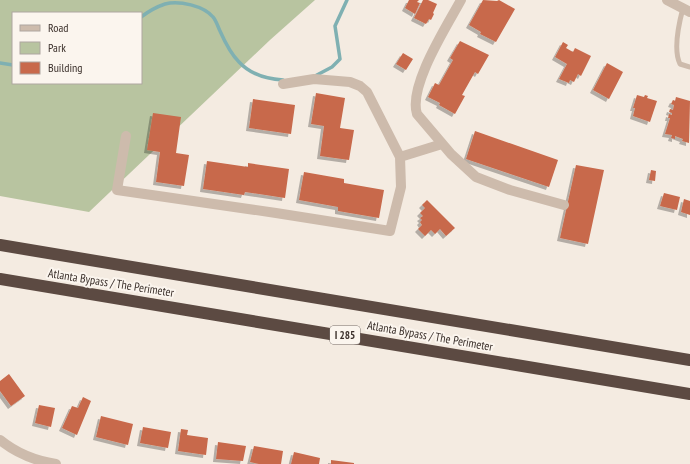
<svg xmlns="http://www.w3.org/2000/svg" width="690" height="464" font-family="'PT Sans Narrow',sans-serif">
<defs>
<filter id="shadow"><feDropShadow dx="-3" dy="3" stdDeviation="0" flood-color="#0004"/></filter>
</defs>
<rect width="100%" height="100%" fill="#f4ebe1"/>
<path fill="#b8c4a0" fill-rule="evenodd" d="M0 0H315L270 40 89 212 0 196ZM13 13H141V83H13Z"/>
<g fill="none" stroke-linecap="round" stroke-linejoin="round">
<path stroke="#7fb0b2" stroke-width="3.5" d="M141 17C149 11 156 7 165 4 179 0 204 6 213 17 216 20 218 27 220 31 224 40 232 55 239 62 251 75 266 79 283 80
M0 63 13 65
M315 76 332 67 340 59 335 26 347 0"/>
</g>
<path fill="#c8694b" filter="url(#shadow)" d="M409 0H419L417 2 420 3 415 14 405 8Z
M423 0H428L437 4 433 13 434 14 431 20 429 19 426 24 414 18Z
M483 0 497 1 499 0 515 9 496 42 480 34 481 32 469 25Z
M460 41 489 55 478 74 475 72 462 95 465 96 455 114 439 105 440 103 428 97 435 83 439 85 453 60 450 58Z
M563 42 568 45 566 48 573 52 575 48 591 56 581 76 578 74 574 82 570 80 569 83 559 79 567 64 555 57Z
M403 53 413 59 406 70 396 64Z
M607 63 623 72 609 99 593 90Z
M316 93 345 98 340 128 354 130 349 160 320 156 324 126 311 124Z
M637 95 644 97 645 95 648 96 647 98 657 101 650 122 633 116 635 108H633Z
M676 97 690 101 689 143 682 141 683 139 675 136V139L671 138 672 135 665 134 670 118H668L669 114 672 115V113L669 112 670 109 673 110 674 105 671 104 673 100 675 101Z
M253 99 295 105 291 134 249 128Z
M153 113 181 117 176 153 189 155 184 186 156 182 160 152 147 150Z
M475 131 558 160 549 187 466 159Z
M207 161 248 167V163L289 169 285 198 245 192 244 195 203 189Z
M576 165 604 170 588 244 560 238Z
M651 170 656 171 655 181 649 180Z
M304 172 344 179V183L384 190 379 218 338 211V207L299 200Z
M664 193 680 197 677 210 660 206Z
M684 199 690 201V215L681 212Z
M427 200 455 228 446 236 440 229 435 234 431 230 425 236 418 229 422 225 420 222 422 220 420 218 423 216 420 213 425 208 422 205Z
M9 374 25 396 11 406 0 391V381Z
M83 397 91 401 77 435 62 428 72 406 78 408Z
M39 405 55 408 51 427 35 423Z
M101 416 133 424 128 445 96 437Z
M143 427 171 432 168 448 140 443Z
M181 429 188 430 187 435 208 438 206 455 178 451Z
M218 442 246 446 243 461 216 459Z
M254 446 283 451 281 464H259L250 462Z
M294 452 320 458 319 464H291Z
M331 460 354 463V464H331Z"/>
<g fill="none" stroke-linecap="round" stroke-linejoin="round">
<path stroke="#cdbbac" stroke-width="5" d="M683 8C679 23 673 50 680 64L690 67"/>
<path stroke="#cdbbac" stroke-width="10" d="M461 0C447 26 408 86 417 114L451 154 476 177 510 190 564 205
M126 136 117 190 276 213 390 231 401 187 400 157 367 92 360 86 350 82 314 79 283 84
M400 157 442 144"/>
<path stroke="#cdbbac" stroke-width="10" d="M667 0 690 12
M0 440C16 453 36 461 56 464"/>
<path stroke="#5c4a42" stroke-width="12" d="M0 245 690 360
M0 279 690 394"/>
</g>
<g text-anchor="middle" stroke-width="4" stroke-linejoin="round" paint-order="stroke">
<rect fill="#fbf5ee" stroke="#756b66" stroke-width="1" x="330" y="326" width="30" height="18" rx="3"/>
<g font-size="11" font-weight="bold" fill="#3b302b">
<text x="345" y="339">I 285</text>
</g>
<g font-size="12" fill="#3b302b" stroke="#fbf5ee">
<text transform="translate(111 283) rotate(9)" y="4">Atlanta Bypass / The Perimeter</text>
<text transform="translate(430 336) rotate(10)" y="4">Atlanta Bypass / The Perimeter</text>
</g>
</g>
<rect x="12" y="12" width="130" height="72" fill="#fbf5ee" stroke="#aea6a0"/>
<rect x="20" y="25" width="20" height="6" fill="#cdbbac" stroke="#aea6a0"/>
<text x="48" y="32" font-size="12" fill="#3b302b">Road</text>
<rect x="20" y="42" width="20" height="12" fill="#b8c4a0" stroke="#aea6a0"/>
<text x="48" y="52" font-size="12" fill="#3b302b">Park</text>
<rect x="20" y="62" width="20" height="12" fill="#c8694b" stroke="#aea6a0"/>
<text x="48" y="72" font-size="12" fill="#3b302b">Building</text>
</svg>
